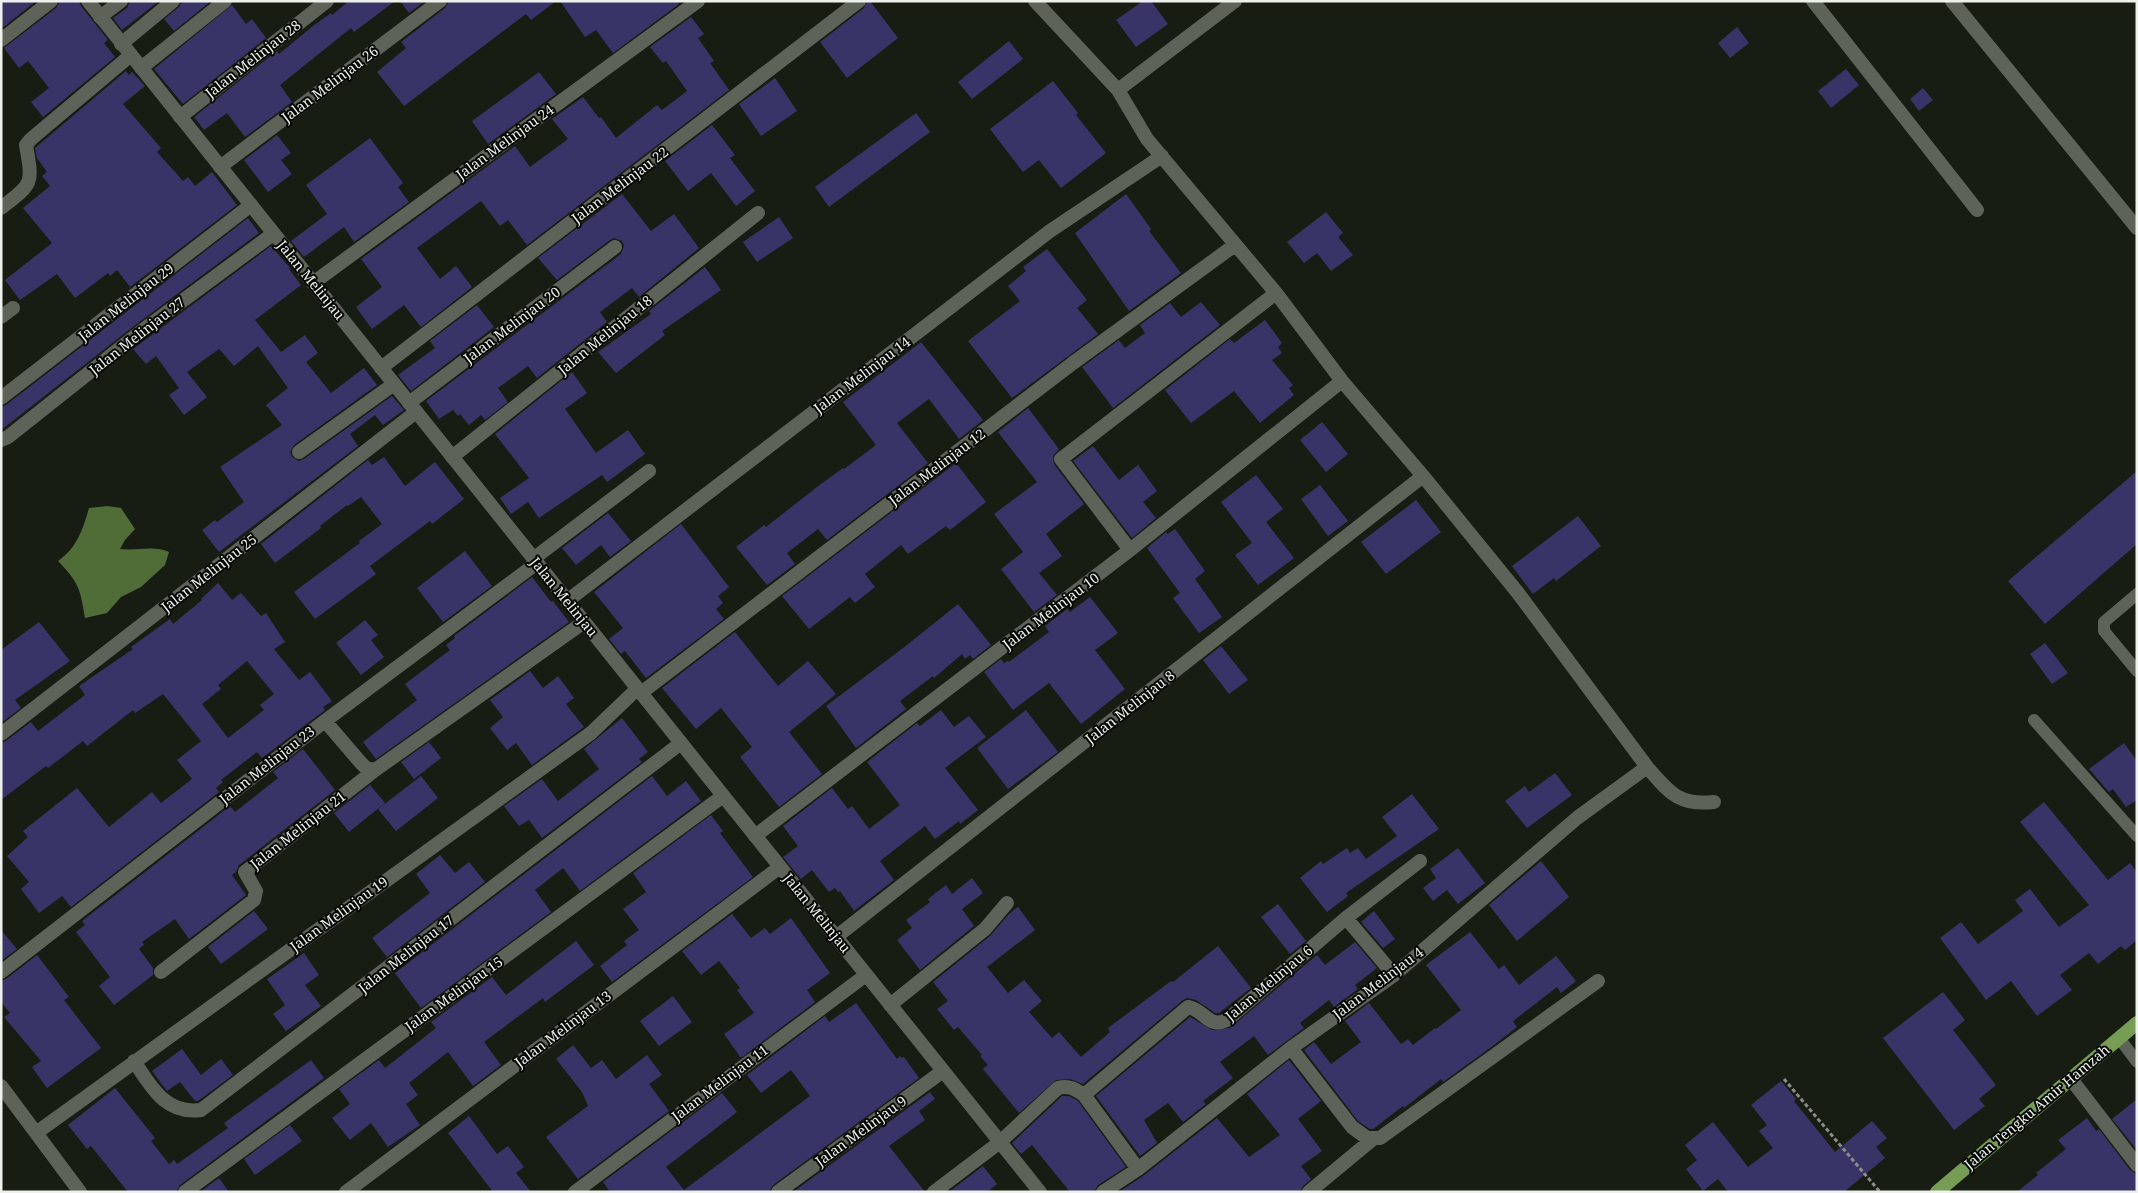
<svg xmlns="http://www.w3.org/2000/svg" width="2138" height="1193" font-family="'Noto Serif',serif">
<rect width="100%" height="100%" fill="#181d14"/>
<path fill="#506d37" d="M108 506 121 508 135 529 125 540 120 549C137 551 154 545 169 552L165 565 141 587 121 597 107 613 85 618C80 588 79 583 58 561 77 548 83 529 89 508Z"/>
<path fill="#393467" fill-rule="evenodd" d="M1 1H36L1 29Z
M60 1H79L81 6 108 40 104 43 115 57 43 117 31 102 49 88 28 61 19 68 4 48 56 8Z
M130 1H159L122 30 113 18 127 8Z
M182 1H211L174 31 164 19 179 7Z
M349 1H395L354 32 351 28 280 85 292 102 245 137 227 113 204 130 194 117 277 51 279 54 313 26 331 13 332 15Z
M400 1H425L409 13Z
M449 1H556L531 20 526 14 404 106 377 72 406 48 401 42 445 8Z
M560 1H678L679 4 613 53 596 30 585 37Z
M870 1 898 38 847 78 820 42 864 8 867 2Z
M1143 1H1151L1168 24 1136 47 1116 20Z
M232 5 246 24 252 19 266 38 183 104 154 69Z
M691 17 704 34 698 38 714 61 710 63 729 90 527 245 508 220 500 226 481 201 417 248 440 279 456 266 472 287 421 327 404 305 372 329 356 307 382 287 361 259 515 146 530 167 568 139 552 119 583 97 599 118 601 117 616 138 657 105 662 110 687 91 666 61 663 63 650 47Z
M1737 27 1749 43 1730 58 1718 43Z
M1009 41 1023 59 972 99 958 82Z
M1846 69 1859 85 1831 108 1818 91Z
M126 71 129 75 132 72 134 74 145 86 123 104 161 148 157 152 183 181 188 177 195 186 212 172 237 205 130 287 117 270 110 276 108 273 75 298 57 274 20 300 5 280 52 243 23 208 50 186 42 176 47 172 37 158 35 148Z
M539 72 556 94 488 144 472 121Z
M775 78 797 111 761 136 739 104Z
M1053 81 1078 113 1076 115 1106 153 1061 188 1039 160 1023 172 990 129Z
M1923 88 1933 100 1919 111 1910 99Z
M916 113 930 132 829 207 815 187Z
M712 125 735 155 730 158 755 191 736 206 711 173 688 191 665 161Z
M277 135 291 153 281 160 292 174 268 192 244 160Z
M370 138 403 183 398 187 409 202 354 242 344 227 304 257 291 241 327 214 306 185Z
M622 194 651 231 674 214 699 248 639 297 632 288 600 312 607 322 537 378 528 366 498 388 508 402 485 420 481 415 469 425 460 414 458 416 453 410 439 419 426 401 621 254 624 246 622 241 614 238 610 240 557 280 538 258Z
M1126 194 1151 229 1149 231 1181 273 1129 311 1075 233Z
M1326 212 1343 233 1338 237 1353 255 1331 271 1317 253 1304 263 1287 242Z
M779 217 793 238 757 262 743 242Z
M248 218 259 233 134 326 1 430V407L6 405Z
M271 246 290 268 289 269 301 285 255 320 281 352 305 335 318 353 306 362 331 393 364 368 377 385 294 445 290 452 292 457 299 461 304 459 392 396 404 410 383 425 375 415 350 434 358 446 219 552 202 530 215 520 217 522 244 502 220 467 282 425 266 405 288 388 258 346 234 366 219 349 187 372 207 397 184 415 169 395 179 388 156 356 146 364 133 349Z
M1047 249 1087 300 1077 308 1098 334 1012 398 968 341 1020 301 1008 286 1026 271 1023 267Z
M705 267 721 290 662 331 665 335 616 373 598 352 651 314 649 311Z
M1201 302 1220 325 1113 408 1082 367 1119 340 1125 348 1145 333 1140 325 1170 303 1181 317Z
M477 305 494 327 411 391 398 375 435 348 430 341Z
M1265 320 1282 343 1278 347 1282 353 1272 360 1293 385 1289 388 1294 395 1260 423 1234 391 1191 423 1165 390 1230 339 1234 343Z
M921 342 983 420 959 439 929 399 897 423 928 463 827 540 818 529 787 553 795 564 767 585 736 547 764 525 766 527 817 487 843 468 844 469 876 445 843 402Z
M572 372 587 393 565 409 596 453 628 430 645 454 607 482 602 475 539 518 528 502 511 514 500 498 529 478 495 434Z
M1028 408 1059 449 1053 456 1054 464 1084 504 1046 534 1062 556 1039 573 1057 595 1034 612 1001 569 1023 552 994 514 1037 482 998 432Z
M1322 422 1348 454 1326 472 1300 440Z
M1093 446 1119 480 1138 465 1157 491 1143 502 1156 518 1132 538 1073 461Z
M384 457 405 486 435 462 464 499 432 524 430 521 370 566 376 574 315 619 294 592 360 543 359 541 382 524 361 497 348 506 347 505 320 526 321 528 275 563 261 544 368 460 372 465Z
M956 463 986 502 950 530 946 526 908 554 901 545 865 574 875 587 855 603 850 597 809 629 782 596Z
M2137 471V544L2045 624 2008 581Z
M1256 475 1283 509 1266 522 1294 558 1258 585 1235 555 1252 543 1221 502Z
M1320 485 1348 521 1328 536 1301 499Z
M1416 500 1441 532 1386 574 1361 542Z
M608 513 631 541 610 557 601 545 576 565 562 548Z
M1578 516 1601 546 1556 581 1554 578 1533 594 1512 566Z
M681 524 729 587 718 596 723 603 716 609 724 619 646 678 625 651 621 654 609 639 623 628 594 592Z
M1175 529 1205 571 1195 579 1222 617 1199 633 1173 598 1180 593 1147 548 1166 532 1168 534Z
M465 551 492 586 443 622 417 588Z
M532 577 551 602 553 601 569 622 376 759 363 742 417 700 405 684 450 650 446 645 455 638 454 636Z
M218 583 232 600 241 593 261 616 266 613 285 642 274 649 299 680 310 672 332 701 323 707 325 710 262 758 257 752 221 780 223 782 216 788 219 792 71 907 62 896 39 913 21 889 29 882 7 856 28 837 23 831 77 788 109 827 152 792 161 803 192 779 177 760 201 741 163 694 135 713 133 710 87 746 83 741 48 768 46 766 1 800V743L6 741 31 722 38 731 85 695 79 686 133 649 131 647 170 619 173 624 202 600 201 599ZM247 661 274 694 260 705 264 710 228 738 202 704 221 689 218 685Z
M1090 597 1118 633 1095 650 1125 689 1081 724 1049 683 1013 710 984 672 1001 659 1004 663 1008 661 1009 662 1049 632 1045 626 1067 609 1070 612Z
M958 604 991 645 973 659 970 655 965 659 962 654 934 678 933 676 900 701 906 709 856 748 826 706 907 645Z
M365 620 378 635 371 640 384 657 361 675 336 643Z
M39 622 70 661 15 700 21 708 1 723V650Z
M735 632 778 686 808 661 836 694 789 732 822 774 779 807 740 757 752 747 721 708 696 729 662 688Z
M2045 643 2068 673 2052 684 2030 654Z
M1221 646 1248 680 1229 694 1203 660Z
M530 671 543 688 558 676 574 698 566 704 584 727 532 765 516 743 507 750 490 728 503 717 490 700Z
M941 710 954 727 969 716 986 737 945 768 978 810 960 824 959 821 935 839 925 826 880 861 894 880 854 911 840 891 838 892 835 888 829 892 812 870 801 879 783 857 798 846 783 826 832 788 848 809 852 806 869 829 900 805 867 762 917 723 920 726Z
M1026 710 1058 752 1008 789 977 748Z
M622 718 648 752 639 759 642 762 542 838 529 820 519 826 504 806 542 779 558 801 599 769 584 749Z
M429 742 441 758 414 779 401 762Z
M2124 743 2137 761V800L2126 807 2113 789 2109 792 2089 769Z
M303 749 335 790 239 865 236 872 232 875 246 895 189 939 175 919 142 942 144 945 139 949 153 968V975L114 1005 99 986 110 977 76 932 85 925 82 921 230 806 235 812 278 778 273 772Z
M1555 773 1572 795 1527 828 1505 801 1525 786 1529 792Z
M421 776 438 798 396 831 378 809Z
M652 776 667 796 686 781 701 801 580 891 563 868 535 890 551 912 421 1008 395 973Z
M370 785 385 803 349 832 334 813Z
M1412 794 1439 829 1346 893 1348 896 1327 912 1300 878 1321 861 1323 864 1347 848 1350 853 1358 848 1366 859 1397 836 1382 817Z
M2044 802 2108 880 2130 863 2137 872V940L2125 950 2121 946 2098 964 2089 953 2060 975 2072 990 2037 1016 2011 981 1986 1000 1940 938 1961 922 1978 944 2023 911 2015 900 2030 889 2059 927 2089 905 2020 822Z
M711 815 723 831 720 833 753 877 612 982 600 966 627 945 624 941 639 930 623 909 646 892 633 873Z
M1458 848 1485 883 1458 904 1447 890 1433 901 1423 888 1436 878 1430 869Z
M440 855 455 873 469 862 485 882 387 957 372 938 430 893 416 874Z
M1541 861 1569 897 1517 941 1489 905Z
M972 878 983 893 962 909 974 926 920 970 897 940 912 928 906 920 930 902 928 899 946 885 952 894Z
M1278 904 1306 941 1290 954 1261 917Z
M1018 907 1035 930 987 967 1008 993 1024 980 1042 1001 1029 1012 1052 1038 1059 1032 1081 1057 1110 1032 1108 1028 1171 981 1173 982 1218 946 1251 988 1219 1013H1215L1196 1000 1187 998 1183 1000 1083 1084 1070 1079 1056 1080 1019 1113 983 1069 988 1065 980 1056 982 1055 958 1027 954 1030 937 1009 948 1001 933 982 990 936 1009 914Z
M254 911 268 929 221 964 208 947Z
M1374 911 1395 939 1383 948 1361 922Z
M732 914 751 938 765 928 770 934 791 918 830 973 807 990 815 1002 741 1058 724 1034 754 1013 737 990 740 988 719 961 701 975 682 951Z
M1 930 17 949 1 961Z
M1470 932 1499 969 1504 965 1519 985 1556 956 1576 981 1561 993 1557 987 1513 1021 1517 1027 1490 1048 1443 1082 1441 1079 1404 1108 1403 1106 1373 1129H1370L1358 1121 1304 1050 1314 1042 1331 1064 1361 1042 1345 1021 1369 1003 1401 1044 1408 1039 1413 1045 1435 1028 1436 1029 1461 1010 1426 965Z
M576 941 594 965 545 1002 543 998 484 1042 501 1065 473 1086 448 1052 409 1083 418 1095 406 1104 420 1125 388 1147 371 1123 350 1140 332 1118 350 1104 339 1089 379 1060 385 1068 436 1028 431 1022 492 977 506 995Z
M1355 942 1377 968 1355 985 1358 989 1334 1007 1329 1000 1300 1023 1304 1028 1268 1055 1254 1036 1220 1062 1233 1078 1203 1101 1206 1104 1183 1122 1168 1103 1144 1120 1157 1143 1140 1156 1096 1096 1190 1017 1212 1030 1230 1028 1317 955 1325 965Z
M304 953 319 975 305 985 321 1006 286 1031 273 1014 285 1005 267 979Z
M37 955 69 997 64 1000 101 1048 47 1088 32 1067 41 1061 4 1017 10 1013 1 1002V981L6 979Z
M1943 992 1965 1020 1953 1030 1996 1085 1979 1099 1985 1106 1954 1130 1883 1038Z
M673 996 692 1022 659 1046 640 1021Z
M856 1003 897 1059 900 1056 902 1058 904 1057 919 1078 773 1185 769 1192H610L603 1182 722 1093 737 1112 666 1167 684 1190 810 1096 791 1070 761 1093 747 1075 825 1016 829 1022Z
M573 1045 591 1068 602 1060 616 1079 647 1055 662 1075 649 1084 669 1111 578 1179 546 1137 588 1106 582 1092 556 1059Z
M182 1049 201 1075 221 1059 233 1075 198 1101H195L180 1082 167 1091 152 1071Z
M311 1060 324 1078 180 1185 176 1192H128L91 1146 87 1149 68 1125 115 1088 155 1138 151 1141 169 1164 174 1160 177 1164 228 1128 224 1123Z
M1289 1060 1321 1101 1298 1119 1322 1151 1301 1166 1311 1179 1303 1186 1300 1192H1119L1143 1176 1217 1118 1249 1157 1280 1135 1247 1094Z
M1781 1081 1796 1099 1794 1101 1835 1152 1872 1121 1887 1138 1876 1147 1885 1158 1844 1192H1728L1718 1179 1703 1191 1686 1169 1697 1160 1685 1145 1713 1122 1748 1167 1773 1148 1759 1131 1767 1125 1751 1105Z
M930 1092 935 1099 919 1111 925 1120 889 1146 925 1192H793Z
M1062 1096H1069L1078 1101 1126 1167 1098 1185 1094 1192H1070L1032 1145 1021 1154 1012 1143Z
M2137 1099V1150L2112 1119Z
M469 1116 497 1154 508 1146 524 1167 516 1173 531 1192H493L448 1133Z
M2087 1118 2096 1131 2099 1129 2130 1170 2137 1174V1192H2017L2038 1175 2036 1173 2066 1149 2058 1140Z
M290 1125 302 1141 255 1175 244 1159Z
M983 1166 997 1184 987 1192H949Z
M219 1178 229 1192H200Z"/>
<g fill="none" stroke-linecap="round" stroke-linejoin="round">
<path stroke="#8a8d86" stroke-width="3" stroke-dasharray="4 2.5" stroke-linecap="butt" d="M1784 1079 1880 1192"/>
<path stroke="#5d6359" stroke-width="12" d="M2137 594 2104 622V631L2137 671
M2034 720 2137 836
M2119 1038 2137 1062"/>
<path stroke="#5d6359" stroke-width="14" d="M1035 1 1118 90 1147 139 1276 293 1342 381 1423 476 1518 593 1647 767C1669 792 1678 806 1714 802
M1813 1 1977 210
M1952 1 2137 228
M100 17 121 1
M1 40 51 1
M121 44 173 1
M141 68 225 1
M1118 90 1235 1
M180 117 327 1
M220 167 440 1
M1 208C33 183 33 185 26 145L31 139 131 55
M313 283 698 1
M1 317 13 308
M381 368 859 1
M1 398 251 205
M409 403 615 247
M1 440 8 437 139 333 273 234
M299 452 394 384
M452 457 758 213
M1130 550 1061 459 1276 293
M533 559 649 471
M567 601 1050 231 1162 156
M641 693 1073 363 1235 245
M325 721 361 763 366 768 375 770 584 622
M1 734 416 412
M755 836 1130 550 1342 381
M1346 918 1394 975
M836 937 1423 476
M1 972 325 721 537 563
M161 972 254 900 256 891 245 872 375 770
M890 1005 985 929 1007 903
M1291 1048 1352 1127 1367 1138H1380L1598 981
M134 1061C151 1087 166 1115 201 1110L681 743
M2071 1079 2137 1165
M1 1086 80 1192
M1084 1095 1188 1007C1205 1010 1208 1029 1227 1020L1346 918 1420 861
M36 1133 591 733 637 689
M185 1192 723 796
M346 1192 780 867
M575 1192 866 975
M778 1192 943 1071
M934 1192 1000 1142 1058 1088C1069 1085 1075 1089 1084 1095L1138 1169
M1103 1192 1138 1169 1291 1048 1394 975 1577 818 1647 767
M1309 1192 1374 1138"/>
<path stroke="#5d6359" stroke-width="14" d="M88 1 1040 1192"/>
<path stroke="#779d54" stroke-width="14" d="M1937 1192 2137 1023"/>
</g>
<g text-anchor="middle" stroke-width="4" stroke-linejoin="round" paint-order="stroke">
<g font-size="14" fill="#eef1eb" stroke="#050704">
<text transform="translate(253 59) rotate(-38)" y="5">Jalan Melinjau 28</text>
<text transform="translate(330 84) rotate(-37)" y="5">Jalan Melinjau 26</text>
<text transform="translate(505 142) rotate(-36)" y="5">Jalan Melinjau 24</text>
<text transform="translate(620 185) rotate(-37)" y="5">Jalan Melinjau 22</text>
<text transform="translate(311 280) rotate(51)" y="5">Jalan Melinjau</text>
<text transform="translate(126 302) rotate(-38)" y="5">Jalan Melinjau 29</text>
<text transform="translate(512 325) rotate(-37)" y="5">Jalan Melinjau 20</text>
<text transform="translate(605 335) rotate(-39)" y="5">Jalan Melinjau 18</text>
<text transform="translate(137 336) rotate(-38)" y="5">Jalan Melinjau 27</text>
<text transform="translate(862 375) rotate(-37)" y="5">Jalan Melinjau 14</text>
<text transform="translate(937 467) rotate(-37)" y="5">Jalan Melinjau 12</text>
<text transform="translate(209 573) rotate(-38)" y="5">Jalan Melinjau 25</text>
<text transform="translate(564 597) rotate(51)" y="5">Jalan Melinjau</text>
<text transform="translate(1051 611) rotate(-37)" y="5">Jalan Melinjau 10</text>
<text transform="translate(1130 707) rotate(-38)" y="5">Jalan Melinjau 8</text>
<text transform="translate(267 765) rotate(-38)" y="5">Jalan Melinjau 23</text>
<text transform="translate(298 830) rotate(-38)" y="5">Jalan Melinjau 21</text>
<text transform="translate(817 913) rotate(51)" y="5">Jalan Melinjau</text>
<text transform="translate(339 914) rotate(-36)" y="5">Jalan Melinjau 19</text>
<text transform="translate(406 954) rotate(-38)" y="5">Jalan Melinjau 17</text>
<text transform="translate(1269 983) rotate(-40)" y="5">Jalan Melinjau 6</text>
<text transform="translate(1378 983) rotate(-37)" y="5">Jalan Melinjau 4</text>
<text transform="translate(454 994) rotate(-36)" y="5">Jalan Melinjau 15</text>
<text transform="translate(563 1029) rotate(-37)" y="5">Jalan Melinjau 13</text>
<text transform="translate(720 1083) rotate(-37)" y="5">Jalan Melinjau 11</text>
<text transform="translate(2037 1107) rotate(-40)" y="5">Jalan Tengku Amir Hamzah</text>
<text transform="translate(861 1131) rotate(-36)" y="5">Jalan Melinjau 9</text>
</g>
</g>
<rect width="2138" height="1193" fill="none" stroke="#eef1eb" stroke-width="5"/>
</svg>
